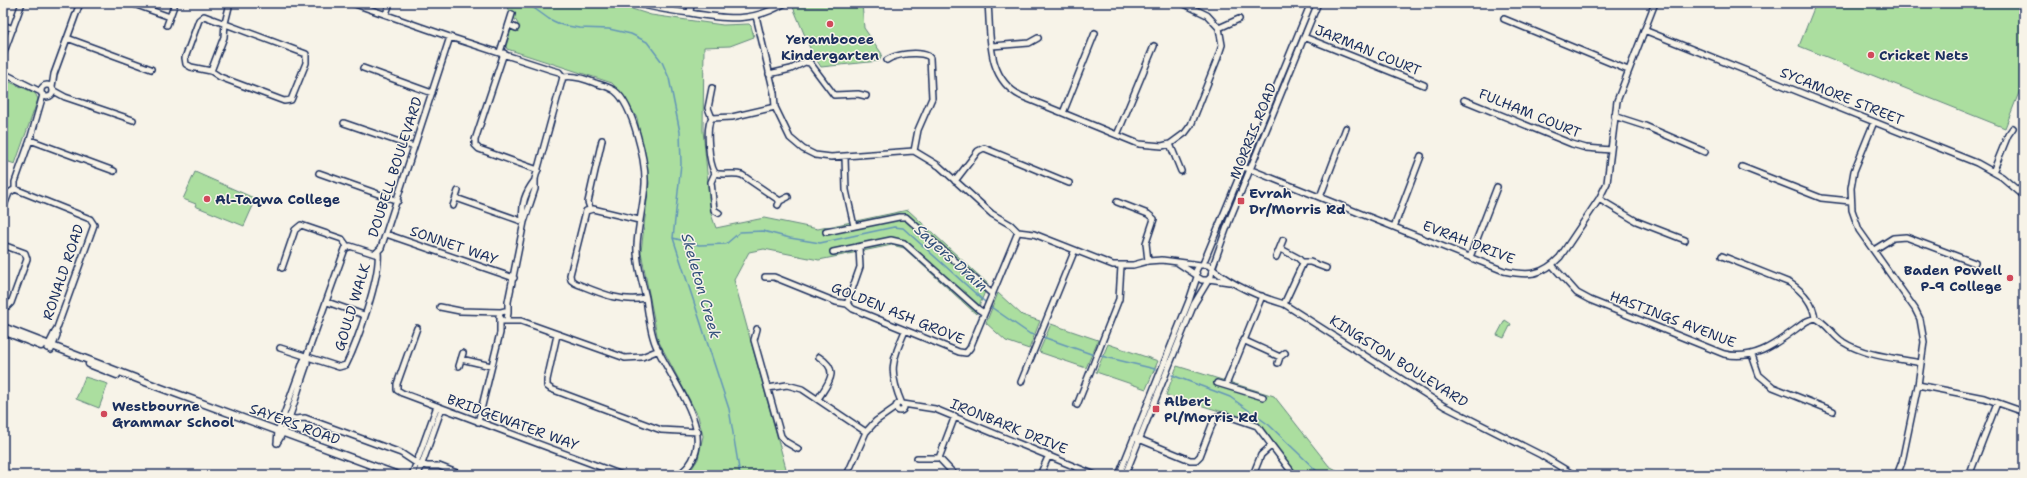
<svg xmlns="http://www.w3.org/2000/svg" width="2027" height="478" font-family="'Shantell Sans',sans-serif">
<rect width="100%" height="100%" fill="#f7f3e8"/>
<filter id="ink" filterUnits="userSpaceOnUse"><feTurbulence type="fractalNoise" baseFrequency=".025" numOctaves="2"/><feDisplacementMap in="SourceGraphic" scale="8" xChannelSelector="R" yChannelSelector="G"/><feConvolveMatrix kernelMatrix="1 2 1 2 8 2 1 2 1" color-interpolation-filters="sRGB"/></filter>
<g filter="url(#ink)">
<path fill="#abde9f" stroke="#63867e" d="M505 3H613L651 15 723 25 749 24 751 26 754 37 730 46 704 47 703 130 711 214 716 228 764 218 818 229 908 210 988 284 976 314 904 248 892 245 819 260 764 249 749 252 734 280 787 472 786 475H684L691 470 698 459 703 436 698 416 658 340 641 252 649 183 637 118 625 99 612 83 507 49 506 46 511 30 516 31 518 24Z
M798 3H862L864 28 882 54 879 61 821 67 812 53 793 7Z
M1816 3H2024V80L2005 128 1799 46Z
M3 79 35 93 38 99 15 164 3 160Z
M195 172 256 199 244 226 195 206 196 204 183 199Z
M998 293 1022 315 1040 321 1029 349 1006 341 986 323Z
M1505 320 1511 324 1504 338 1497 335Z
M1051 324 1098 340 1086 368 1039 352Z
M1108 344 1158 361 1146 389 1096 372Z
M1177 366 1274 396 1329 466 1346 475H1297L1253 421 1166 395Z
M85 377 108 384 99 408 76 399Z"/>
<g fill="none" stroke-linecap="round" stroke-linejoin="round">
<path stroke="#6295b8" stroke-width="1.5" d="M530 3 531 6 549 19 562 25 579 28 609 29 631 34 647 42 662 62 669 78 680 132 681 164 673 238 729 409 740 475
M673 238 699 245 726 244 740 232 763 231 790 238 820 243 894 227 903 228 985 302
M991 307 1030 334 1036 335
M1043 337 1094 355
M1101 356 1155 369
M1172 375 1230 397 1269 425 1321 475"/>
<defs>
<path id="minor" d="M131 3 170 17
M322 3H329
M352 3 450 37 552 70 559 72 563 77
M636 3C654 8 672 11 690 13 726 19 752 23 785 3
M988 3C991 37 986 78 1021 96L1139 144 1162 146 1170 144 1185 133 1191 125 1218 57 1222 45 1219 28 1207 15 1182 3
M690 13 691 3
M386 14 390 3
M204 16 306 54V63L291 100 284 101 220 77 211 71 191 67 186 64 185 58 199 20Z
M756 16 774 93 775 107 790 138 803 149 815 155 831 157 914 151 939 166 992 214 1011 225 1018 232 1034 234 1113 265H1133L1148 261 1162 260 1201 265
M1504 19 1628 70
M3 25 13 29
M167 25 175 3
M509 25 516 28
M1219 28 1239 19
M1644 30 1977 163 2002 177 2024 196
M1304 37 1424 85
M67 38 151 69
M992 46 1029 43 1038 38
M500 52 512 14
M504 53 475 140V145L479 149 538 170
M3 55 22 3
M887 60C896 54 918 51 928 56L930 58 932 98 918 130 914 151
M363 68 432 93
M211 71 224 37 225 23 230 3
M3 73 41 92
M769 74 791 69 805 62 810 63 834 95 858 94 866 96
M563 77C574 75 585 79 595 83 602 85 610 87 615 91 633 105 646 162 645 184 644 204 638 224 637 245 636 262 642 281 646 298 648 313 650 330 655 343 669 380 727 442 678 475
M41 91a6 6 0 1 1 12 0a6 6 0 1 1-12 0Z
M52 87 54 74 80 3
M712 88 708 108 712 118C705 125 709 164 715 173L711 182 714 210 719 213
M54 91 65 97 133 120
M43 95 30 140 15 182V189L90 219 94 225 57 328 47 348
M1464 100 1572 144 1586 148 1611 150
M1063 113 1095 33
M1614 116 1645 126 1705 152
M712 118 732 117 775 107
M1874 122 1854 171 1851 188 1852 210 1859 230 1915 309 1920 319 1924 342 1918 385 1902 462 1897 475
M344 123 414 147
M1117 135 1154 46
M30 140 114 171
M1170 144 1181 171
M845 157 846 190 854 226
M1244 167 1504 271C1528 276 1542 276 1560 257L1599 199 1607 183 1617 101 1655 3
M1742 167 1821 198 1850 201
M1993 172 2008 135 2013 128
M319 173 398 201
M715 173C723 176 733 172 742 175L780 201
M955 181 978 151 984 148 1069 183
M1320 197 1346 128
M456 198 524 222
M1599 199 1636 221 1685 240
M1117 202 1148 214 1154 219 1146 243 1148 261
M778 205 780 201 788 197
M453 206 458 191
M3 208 9 193 15 189
M590 208 588 202 602 140
M523 220C521 204 525 193 535 180
M639 220 593 209 586 211 570 275 571 280 575 283C598 292 620 303 645 298
M1394 227 1421 156
M826 232 899 217H906L992 294
M386 234 514 278
M3 245 25 253 27 259 11 303 8 306H3
M1281 249 1298 258 1303 263 1284 304
M1874 250 1893 238 1906 237 1975 263
M833 252 891 240 904 243 978 309 984 313
M1722 256 1790 283C1802 291 1813 303 1815 318
M1276 257 1283 240
M1470 257 1497 187
M1303 262H1310L1326 268
M1178 263 1196 275
M1203 264 1311 3
M1552 265 1577 293 1590 300 1724 354C1758 362 1781 339 1807 321L1815 318C1826 322 1833 336 1843 342 1865 356 1896 358 1921 363
M282 268 295 230 301 225 342 239 347 246
M1212 269 1229 221 1318 3
M765 277H774L836 302 847 304 853 309 959 352 966 353 970 348 1018 232
M1209 279 1229 282
M1207 280H1202L1197 277 1196 271 1199 265H1208C1229 284 1257 296 1284 304L1444 406 1541 455 1574 475
M327 302 364 315
M847 304 860 267 859 247
M440 307 460 311 501 312
M508 313V302L524 222 535 189V179L563 77
M507 319 508 313 505 311 501 312 499 316 503 321H521L625 358 642 357 659 350
M417 328 397 384V390L402 393 622 475
M757 329 754 340 781 436 786 442 798 449
M557 335 547 380V386L551 389 661 430 698 432
M1243 340 1280 357
M280 348 339 367 346 365C357 343 381 276 378 252
M51 350 57 335 56 330
M1752 355 1759 375 1773 387 1833 411
M461 359 491 366
M1278 363 1280 357 1285 353
M459 366 463 353
M1021 382 1074 252
M1217 383 1263 397
M1226 385 1262 296
M1918 385 1984 398 2024 412
M768 388 787 385 802 389 866 432
M818 399C828 383 841 371 819 357
M896 407a4 4 0 1 1 8 0a4 4 0 1 1-8 0Z
M902 404C888 371 892 361 905 331
M903 404 935 409 1095 475
M1077 405 1119 299 1121 266
M284 416 295 419 305 418 401 453 416 463 427 466H439L462 475
M955 416 939 458 955 475
M478 422 500 333V319
M1134 437 1190 460H1196L1200 456 1215 417 1225 415 1257 426 1294 475
M277 443 278 431 303 362 307 355 345 249 350 246 375 254 381 248 450 37
M277 443C292 419 297 390 307 364V355
M917 458H939
M1970 473 1997 403
M412 475 437 406
M418 475 442 408
M847 475 866 432 876 421 896 407
M1040 475 1049 455
M1119 475 1189 301 1197 277
M1125 475 1194 304 1211 276 1212 270
M1253 475 1261 455 1271 446"/>
<path id="major" d="M3 327 161 388 398 475
M3 331 41 346
M89 364 117 375"/>
</defs>
<use href="#minor" stroke="#1b2f5e" stroke-width="8"/>
<use href="#major" stroke="#1b2f5e" stroke-width="9"/>
<use href="#minor" stroke="#f7f3e8" stroke-width="5"/>
<use href="#major" stroke="#f7f3e8" stroke-width="6"/>
</g>
</g>
<g fill="#d1495b" stroke="#f7f3e8" stroke-width="1.5">
<circle cx="830" cy="24" r="4"/>
<circle cx="1871" cy="55" r="4"/>
<circle cx="207" cy="199" r="4"/>
<rect x="1237" y="197" width="8" height="8" rx="2"/>
<circle cx="2010" cy="278" r="4"/>
<rect x="1152" y="405" width="8" height="8" rx="2"/>
<circle cx="104" cy="414" r="4"/>
</g>
<g text-anchor="middle" stroke-width="3" stroke-linejoin="round" paint-order="stroke">
<g font-size="14" font-weight="bold" fill="#1b2f5e" stroke="#f7f3e8" text-anchor="start">
<text x="830" y="44" text-anchor="middle">Yerambooee<tspan x="830" dy="16">Kindergarten</tspan></text>
<text x="1879" y="60">Cricket Nets</text>
<text x="1249" y="198">Evrah<tspan x="1249" dy="16">Dr/Morris Rd</tspan></text>
<text x="215" y="204">Al-Taqwa College</text>
<text x="2002" y="275" text-anchor="end">Baden Powell<tspan x="2002" dy="16">P-9 College</tspan></text>
<text x="1164" y="406">Albert<tspan x="1164" dy="16">Pl/Morris Rd</tspan></text>
<text x="112" y="411">Westbourne<tspan x="112" dy="16">Grammar School</tspan></text>
</g>
<g font-size="14" fill="#1b2f5e" stroke="#f7f3e8">
<text transform="translate(1368 50) rotate(22)" y="5">JARMAN COURT</text>
<text transform="translate(1842 96) rotate(22)" y="5">SYCAMORE STREET</text>
<text transform="translate(1530 113) rotate(22)" y="5">FULHAM COURT</text>
<text transform="translate(1253 131) rotate(-68)" y="5">MORRIS ROAD</text>
<text transform="translate(395 167) rotate(-72)" y="5">DOUBELL BOULEVARD</text>
<text transform="translate(1469 242) rotate(21)" y="5">EVRAH DRIVE</text>
<text transform="translate(454 245) rotate(19)" y="5">SONNET WAY</text>
<text transform="translate(63 272) rotate(-71)" y="5">RONALD ROAD</text>
<text transform="translate(352 307) rotate(-73)" y="5">GOULD WALK</text>
<text transform="translate(898 313) rotate(22)" y="5">GOLDEN ASH GROVE</text>
<text transform="translate(1673 319) rotate(21)" y="5">HASTINGS AVENUE</text>
<text transform="translate(1399 361) rotate(32)" y="5">KINGSTON BOULEVARD</text>
<text transform="translate(513 422) rotate(20)" y="5">BRIDGEWATER WAY</text>
<text transform="translate(295 424) rotate(20)" y="5">SAYERS ROAD</text>
<text transform="translate(1009 426) rotate(22)" y="5">IRONBARK DRIVE</text>
</g>
<g font-size="15" font-style="italic" fill="#33517c" stroke="#f7f3e8">
<text transform="translate(951 258) rotate(42)" y="5">Sayers Drain</text>
<text transform="translate(701 286) rotate(74)" y="5">Skeleton Creek</text>
</g>
</g>
<rect width="2027" height="478" fill="none" stroke="#f7f3e8" stroke-width="16"/>
<rect x="8" y="8" width="2011" height="462" fill="none" stroke="#1b2f5e" stroke-width="1.5" filter="url(#ink)"/>
</svg>
